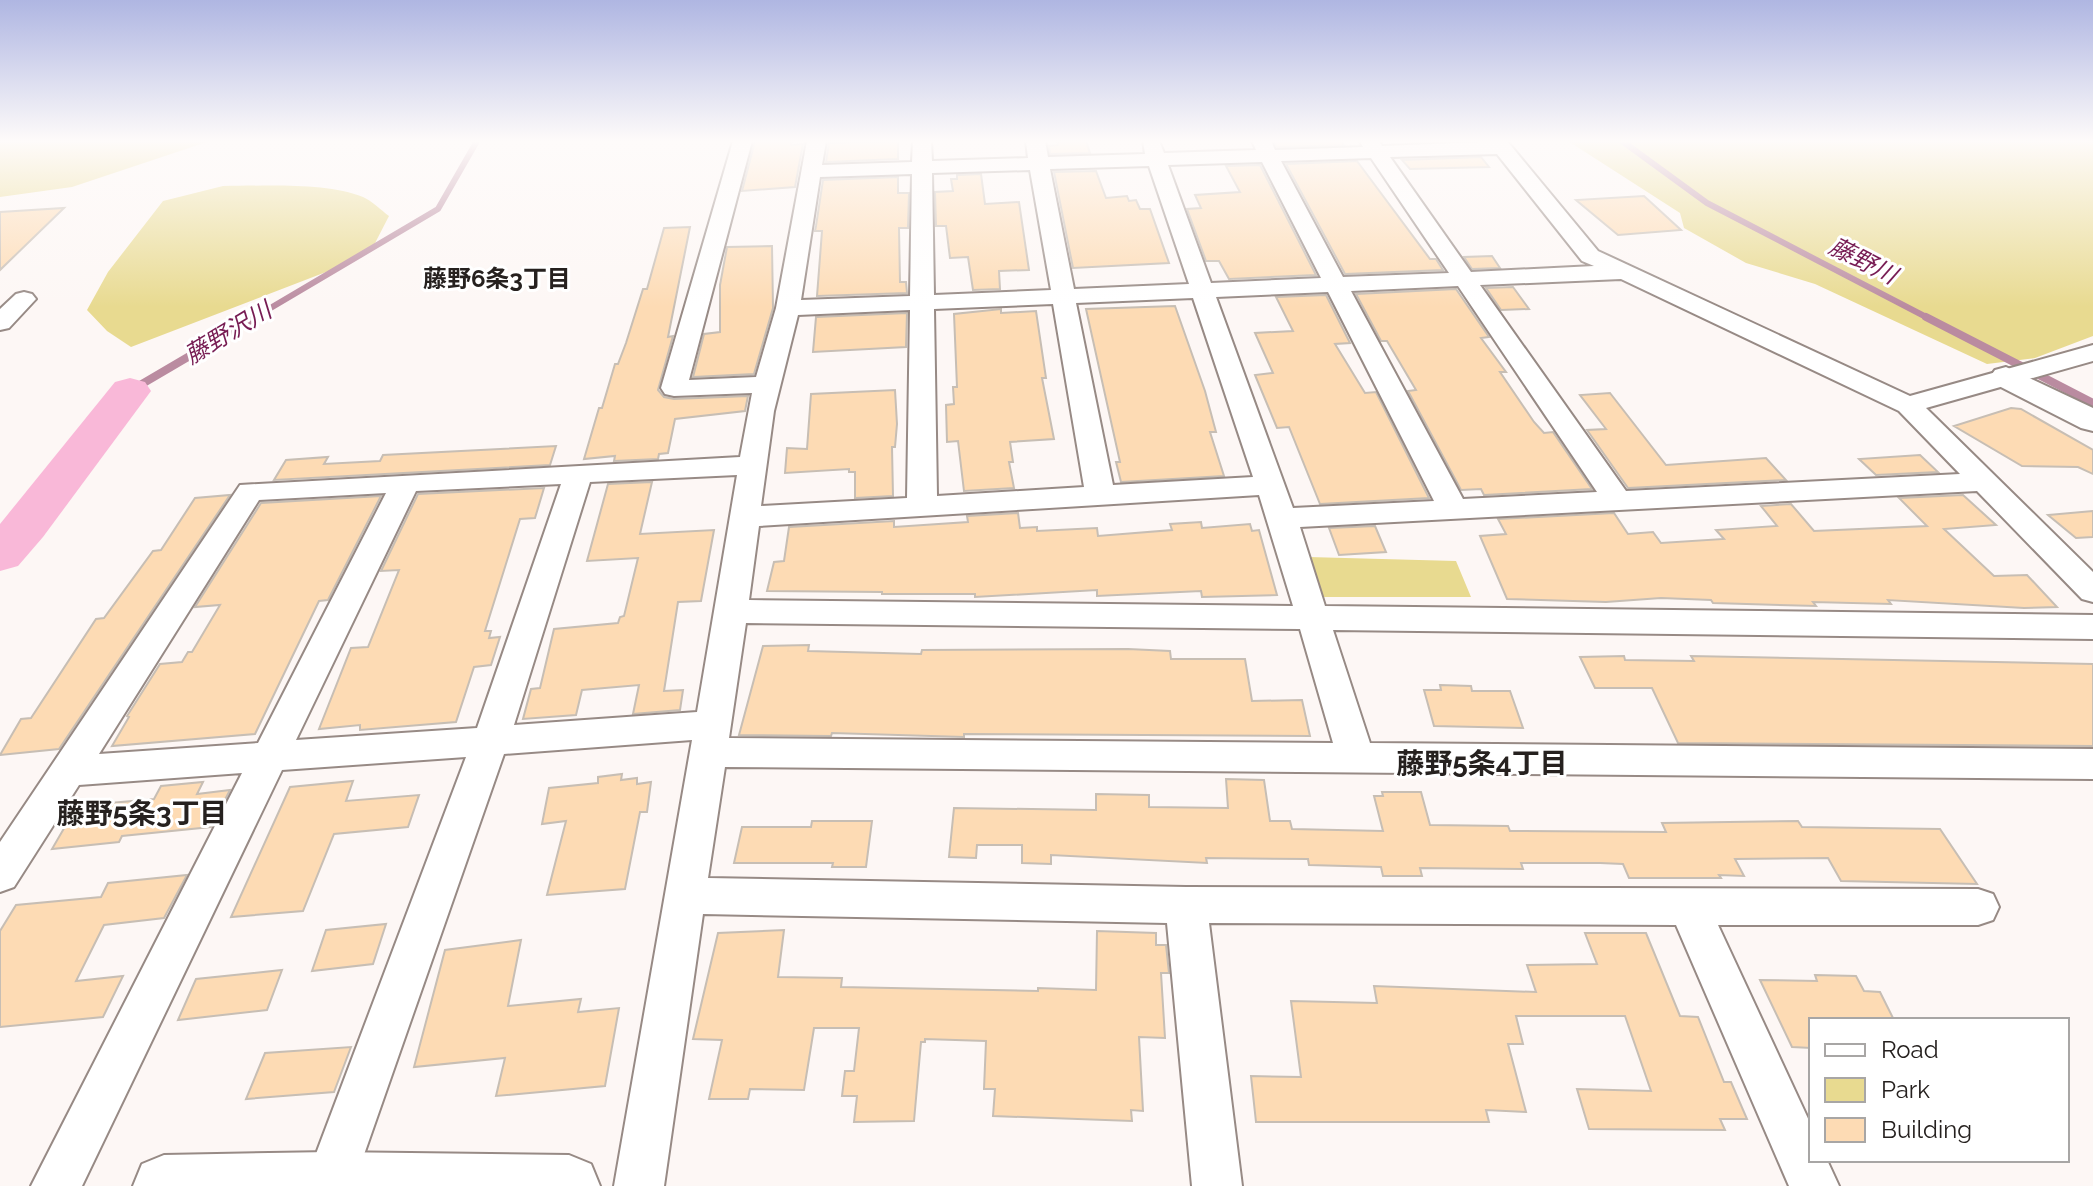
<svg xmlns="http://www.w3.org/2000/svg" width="2093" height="1186" font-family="Raleway,'Noto Sans JP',sans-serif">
<rect width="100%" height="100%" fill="#fdf7f5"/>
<path fill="#e8da90" d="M0 141H210L72 187 0 197Z
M1568 141H2093V336L2035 358 1987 364 1815 284 1746 263 1684 228 1680 213Z
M223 186C264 186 326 182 363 197 372 201 381 210 389 216L373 247 339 267 131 347 107 331 87 310 108 272 163 201Z
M1308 557 1456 561 1471 597H1323Z"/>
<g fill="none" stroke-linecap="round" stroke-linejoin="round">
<path stroke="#ba8ba0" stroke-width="6" d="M1622 141 1707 203 1930 319
M252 319 438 209 477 141"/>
<path stroke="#ba8ba0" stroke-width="8" d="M1926 317 2093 403
M130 391 256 317"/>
<path fill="#f9b8d8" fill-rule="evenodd" d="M130 378 145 382 151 391 43 537 18 566 0 571V524L115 382Z"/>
</g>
<path fill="#fddbb4" stroke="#c7beb4" stroke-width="2" d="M755 141H792L791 145 803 144 795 187 742 191Z
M898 141V159L826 162 829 143Z
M1057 141H1086L1090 153 1050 154 1049 146 1058 145Z
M1274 141H1341L1344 145 1277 147Z
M1481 157 1489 167 1410 169 1402 160Z
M1357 161 1430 259H1436L1443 270 1345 274 1286 164Z
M1260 165 1316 275 1229 279 1219 261H1206L1187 209 1201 208 1195 195 1240 192 1226 166Z
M1096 171 1106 198 1127 196 1129 201 1136 200 1140 209H1150L1169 263 1073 268 1054 172Z
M981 174 985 204 1019 202 1029 270 999 271 1000 289 973 290 968 257 950 258 946 226H936L935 192 953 191 951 179H957V175Z
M898 177V193H909L908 228H899L900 282H906L907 293 817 296 822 231H815L816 226 823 180Z
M1644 196 1681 230 1618 235 1576 200Z
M64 208 0 270V212Z
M690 227 668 337 673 336 658 390 664 397 674 399 748 396 745 411 675 419 668 453 659 454 658 459 614 461 615 456 584 459 599 408H602L615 364H618L626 343 643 289H647L664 228Z
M772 246 773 308 754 374 693 377 704 334 720 332V285L727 247Z
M1492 256 1500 268 1472 269 1464 257Z
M1513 287 1529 309 1501 310 1486 288Z
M1456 289 1489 337 1481 338 1506 372H1500L1534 422 1544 433 1553 432 1592 489 1484 495 1481 489 1461 490 1408 391 1416 390 1387 341H1381L1356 294Z
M1326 295 1350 343 1335 344 1365 393 1376 392 1429 498 1320 504 1289 427 1277 428 1255 375 1273 373 1255 333 1293 331 1276 297Z
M1175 306 1205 391 1216 432H1210L1224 476 1121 482 1116 462H1120L1086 309Z
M1001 309V313L1036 311 1046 378H1042L1054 439 1010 442 1013 462H1009L1014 488 964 491 958 441 947 442 946 405 954 404 953 387H957L954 314Z
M907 313 906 347 813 352 816 317Z
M895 390 897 424 895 447H892L893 496 855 498V472H849V469L785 473 787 448 807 449 811 394Z
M1610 393 1666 465 1766 458 1786 480 1628 488 1587 430 1606 429 1580 395Z
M2011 408 2021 409 2093 450V474L2078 467 2022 466 1954 426Z
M556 446 550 465 274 480 286 460 328 457 324 464 380 461 383 455Z
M1920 455 1938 472 1876 475 1859 459Z
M652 482 640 534 714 530 701 601 678 602 664 691 683 690 680 710 633 714 639 685 582 690 576 715 523 719 531 689 540 688 554 629 618 623 620 617 624 616 638 558 587 561 608 484Z
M544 488 535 518 520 519 485 631H491L489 638 500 637 491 665 474 667 456 722 360 730V725L319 729 351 648 368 647 399 570 381 571 418 494Z
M230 495 59 749 0 755 21 719 31 718 96 619 104 618 153 551 161 550 195 498Z
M1963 495 1996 525 1944 529 1994 576 2027 575 2057 607 2024 608 1888 600 1891 604 1813 602 1816 606 1713 603 1711 600 1661 598 1606 602 1507 599 1480 536 1506 534 1498 519 1614 513 1628 534 1653 532 1661 543 1724 539 1716 530 1777 526 1761 506 1791 504 1814 531 1927 526 1899 498Z
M381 496 328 600 319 601 255 734 112 746 129 717 127 716 160 664 182 662 188 652H192L220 605 195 607 261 503Z
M2093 511V537L2076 538 2048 515Z
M1018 513 1020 528 1037 527V531L1097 528 1098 536 1172 530 1170 524 1201 522 1202 528 1250 524 1252 531 1259 530 1277 595 1202 597 1201 591 1097 596V590L975 597V594H882V592L767 591 774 562 784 561 789 527 894 521V527L968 522 967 516Z
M1375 526 1386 552 1339 555 1329 528Z
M809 645 808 651 921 654 922 650 1128 649 1170 651 1171 659H1245L1252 701 1302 700 1310 736 964 734V737L832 733 831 736 739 735 763 646Z
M1624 656 1625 660 1694 661 1691 656 2093 664V746L1678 743 1652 688H1595L1580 657Z
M1440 685 1471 686 1472 691H1510L1523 728 1434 726 1424 690H1441Z
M622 774 621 780 637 778V784L651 782 647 812H640L625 889 547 895 566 821 542 824 549 788 598 783V777Z
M1226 779 1264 780 1270 821H1290L1292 829 1383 831 1374 796H1383L1382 792H1421L1430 825 1508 826 1510 831 1666 832 1662 823 1798 821 1802 827 1940 829 1977 884 1841 881 1828 858 1735 859 1744 876 1719 875 1721 878H1629L1623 864 1600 863H1521L1523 869 1420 868 1422 876H1383L1381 867 1309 865 1308 859 1206 858 1207 863 1051 855V864L1022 863V845H977L976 858 949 857 954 808 1096 810V794L1149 795V807L1228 808Z
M353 781 346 801 419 795 408 827 334 834 303 911 231 917 290 787Z
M203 782 197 794 230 790 211 827 122 836 119 842 52 849 77 806 154 799 161 786Z
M812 821H872L866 867H832L833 863H734L742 827H811Z
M187 875 164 918 104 925 76 981 123 976 103 1017 0 1027V931L16 905 101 897 108 883Z
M386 924 373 964 312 971 326 930Z
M784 930 778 977 842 978 841 987 1038 991V988L1096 990 1097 931 1156 933V945H1166L1169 973H1161L1165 1038 1139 1037 1143 1111 1131 1110 1132 1121 993 1116 995 1089H984L986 1041 925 1039V1042H921L914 1121 854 1122 857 1096H842L845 1071H854L859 1028H814L804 1090 750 1089 748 1099H709L722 1040 693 1039 718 933Z
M1585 933H1646L1680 1016 1698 1017 1724 1082H1731L1747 1119H1720L1725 1130 1589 1129 1577 1089 1651 1091 1625 1016H1516L1523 1044H1508L1526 1112 1486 1110 1489 1122H1256L1251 1076 1301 1077 1291 1001 1377 1003 1374 986 1536 992 1527 965 1597 964Z
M521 940 508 1006 581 999 578 1012 619 1008 605 1086 496 1096 505 1058 414 1067 445 950Z
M282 970 267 1010 178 1020 196 979Z
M1815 975 1856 976 1864 991 1880 992 1894 1020H1811V1048L1792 1047 1760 980 1817 981Z
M351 1047 334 1092 246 1099 265 1053Z"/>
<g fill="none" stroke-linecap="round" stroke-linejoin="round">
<defs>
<path id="minor" d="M733 141H752L689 380 756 377 776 308 807 141H826L822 165 912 162 913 141H931L932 161 1028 158 1026 141H1045L1048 157 1145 154 1143 141H1159L1164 153 1256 150 1252 141H1271L1275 150 1363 147 1360 141H1379L1382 146 1507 141 1598 251 1910 396 2093 345V361L1926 408 2093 572V602L2082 599 1977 491 1300 527 1325 606 2093 615V639L1333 630 1370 743 2093 749V779L725 767 708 878 1186 887 1978 889 1993 894 1999 907 1993 920 1978 925H1718L1811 1125V1160H1827L1839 1186H1789L1676 925 1209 923 1242 1186H1192L1167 923 703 914 664 1186H614L692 740 504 754 353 1186H307L305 1183 466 757 282 770 82 1186H31L242 773 79 785 14 887 0 892V842L240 485 740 457 752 393 674 396 665 394 661 388ZM1497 154 1582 261 1594 266 1471 272 1390 157ZM1371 158 1449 273 1343 277 1281 161ZM1262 162 1321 278 1211 283 1168 165ZM1149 166 1189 284 1074 289 1050 169ZM1030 170 1051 290 934 295 932 173ZM912 174 910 296 801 300 820 177ZM1621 279 1899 411 1960 474 1626 491 1480 285ZM1458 286 1597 492 1463 499 1351 291ZM1328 292 1434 501 1293 508 1216 297ZM1193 298 1253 477 1113 485 1076 303ZM1053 304 1084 487 937 496 934 309ZM910 310 907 498 761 506 774 411 798 315ZM737 475 697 712 514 725 590 482ZM561 484 477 728 296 740 416 491ZM386 493 258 743 99 754 259 500ZM1259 495 1293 606 749 600 759 526ZM746 623 1300 629 1333 743 729 738Z
M24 292 32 294 36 299 9 328 0 330V309L16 294Z"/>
<path id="tertiary" d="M2006 367 2093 408V431L2081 428 1995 384 1990 377 1995 370Z
M330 1152 569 1155 591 1164 600 1186H133L142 1164 164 1155Z"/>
</defs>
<use href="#minor" stroke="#978a85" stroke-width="4"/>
<use href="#tertiary" stroke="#978a85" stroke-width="4"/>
<use href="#minor" fill="#fff" fill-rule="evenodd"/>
<use href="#tertiary" fill="#fff" fill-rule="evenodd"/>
</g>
<linearGradient id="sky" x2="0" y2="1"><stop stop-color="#afb6e2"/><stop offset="0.46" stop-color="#fefbfa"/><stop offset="1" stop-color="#fefbfa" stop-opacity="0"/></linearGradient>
<rect width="2093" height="307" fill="url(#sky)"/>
<g text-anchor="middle" stroke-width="6" stroke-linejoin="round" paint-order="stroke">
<g font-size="24" font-style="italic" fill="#771c53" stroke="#fff">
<text transform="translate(1863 261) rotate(27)" y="8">藤野川</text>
<text transform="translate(228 333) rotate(-31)" y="8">藤野沢川</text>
</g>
<g font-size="24" font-weight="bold" fill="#26211f" stroke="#fff">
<text x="497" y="287">藤野6条3丁目</text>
</g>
<g font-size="28" font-weight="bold" fill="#26211f" stroke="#fff">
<text x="1482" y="773">藤野5条4丁目</text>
<text x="142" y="823">藤野5条3丁目</text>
</g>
</g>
<rect x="1809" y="1018" width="260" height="144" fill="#ffffff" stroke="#a8a6a5" stroke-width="2"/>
<rect x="1825" y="1044" width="40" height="12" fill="#ffffff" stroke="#a8a6a5" stroke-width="2"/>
<text x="1881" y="1058" font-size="24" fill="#26211f">Road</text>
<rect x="1825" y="1078" width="40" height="24" fill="#e8da90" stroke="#a8a6a5" stroke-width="2"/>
<text x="1881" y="1098" font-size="24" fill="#26211f">Park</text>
<rect x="1825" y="1118" width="40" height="24" fill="#fddbb4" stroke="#a8a6a5" stroke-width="2"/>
<text x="1881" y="1138" font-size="24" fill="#26211f">Building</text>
</svg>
